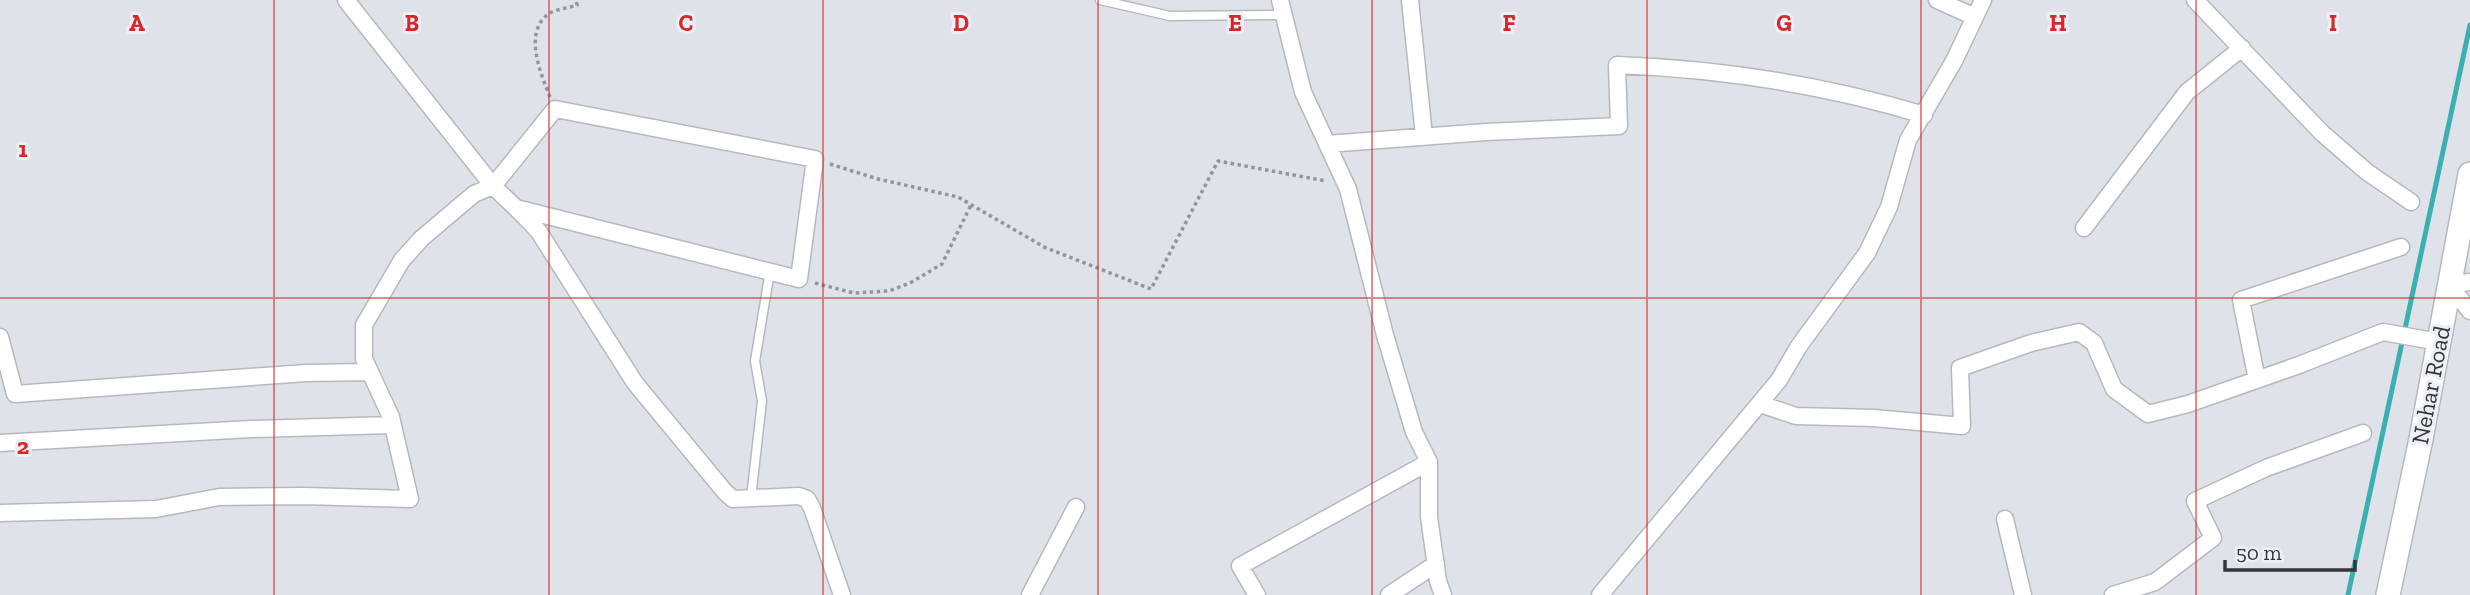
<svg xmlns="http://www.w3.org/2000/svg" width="2470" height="595" font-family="'Zilla Slab',serif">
<rect width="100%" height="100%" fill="#dfe3e9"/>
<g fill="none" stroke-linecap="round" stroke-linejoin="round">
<path stroke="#3cafb2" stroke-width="5" d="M2348 595 2470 25"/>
<defs>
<path id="service" d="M1100 0 1170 16 1284 15
M751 498 762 401 755 361 770 271"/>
<path id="minor" d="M346 0 493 186C509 202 525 215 539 232L635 383 725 492 733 499 799 496 807 499 812 508 842 595
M1280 0 1303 92 1348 189 1385 335 1414 432 1429 462V517L1438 581 1443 595
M1410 0 1424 136
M1937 0 1975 17
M2195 0 2322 133 2367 172 2411 202
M1327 144 1486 132 1619 126 1617 65C1721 69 1825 85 1924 115
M2084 228 2187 92 2242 48
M2470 282 2449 285 2470 311
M0 337 15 394 306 373 370 372
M2257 380 2241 300 2401 247
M1760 404 1796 416 1874 418 1962 426 1960 368 2031 343 2079 332 2094 343 2114 389 2148 414 2188 404 2299 365 2383 332 2439 342
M0 443 251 429 392 425
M0 513 156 509 219 497 304 496 410 499 391 417 364 359V325L402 260 422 238 474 194 493 186 555 109 815 159 799 279 520 209
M2005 519 2023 595
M1030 595 1076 507
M1257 595 1240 566 1429 462
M1389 595 1436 564
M1600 595 1779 380 1799 346 1867 253 1889 207 1908 140 1954 61 1983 0
M2113 595 2155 582 2213 538 2195 501 2266 468 2363 433"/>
<path id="secondary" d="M2388 595 2421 439 2470 174"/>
</defs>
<use href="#service" stroke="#b5b9bf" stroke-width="11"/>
<use href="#minor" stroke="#b5b9bf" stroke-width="19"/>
<use href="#secondary" stroke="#b5b9bf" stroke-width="26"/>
<path stroke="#929599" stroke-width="3.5" stroke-dasharray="3.5 3.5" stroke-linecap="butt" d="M550 97C541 74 522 31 550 13 557 9 569 8 577 5L576 0
M830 164 878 179 958 197 1044 247 1151 289 1218 161 1326 181
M815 283 854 293 889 291 910 283 942 264 971 205"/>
<use href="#service" stroke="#fff" stroke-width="8"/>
<use href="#minor" stroke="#fff" stroke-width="16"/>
<use href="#secondary" stroke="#fff" stroke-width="23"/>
</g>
<path fill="none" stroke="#d62828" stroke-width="2" stroke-opacity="0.55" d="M274 0V595M549 0V595M823 0V595M1098 0V595M1372 0V595M1647 0V595M1921 0V595M2196 0V595M0 298H2470"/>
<g text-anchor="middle" stroke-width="6" stroke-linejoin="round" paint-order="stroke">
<g font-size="24" fill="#343638" stroke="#ecf0f6">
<text transform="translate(2431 385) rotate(-79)" y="8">Nehar Road</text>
</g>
</g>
<g font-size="23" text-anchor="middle" font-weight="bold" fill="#d62828" stroke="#ecf0f6" stroke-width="6" stroke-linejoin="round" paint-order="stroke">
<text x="137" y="31">A</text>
<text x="412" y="31">B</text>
<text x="686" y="31">C</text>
<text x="961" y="31">D</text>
<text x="1235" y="31">E</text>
<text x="1509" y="31">F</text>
<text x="1784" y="31">G</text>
<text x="2058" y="31">H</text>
<text x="2333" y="31">I</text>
<text x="23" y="157">1</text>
<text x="23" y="454">2</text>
</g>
<path d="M2225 560v10h130v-10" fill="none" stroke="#343638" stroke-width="3.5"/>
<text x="2236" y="560" font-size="21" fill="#343638" stroke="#ecf0f6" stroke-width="5" paint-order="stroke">50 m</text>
</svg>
